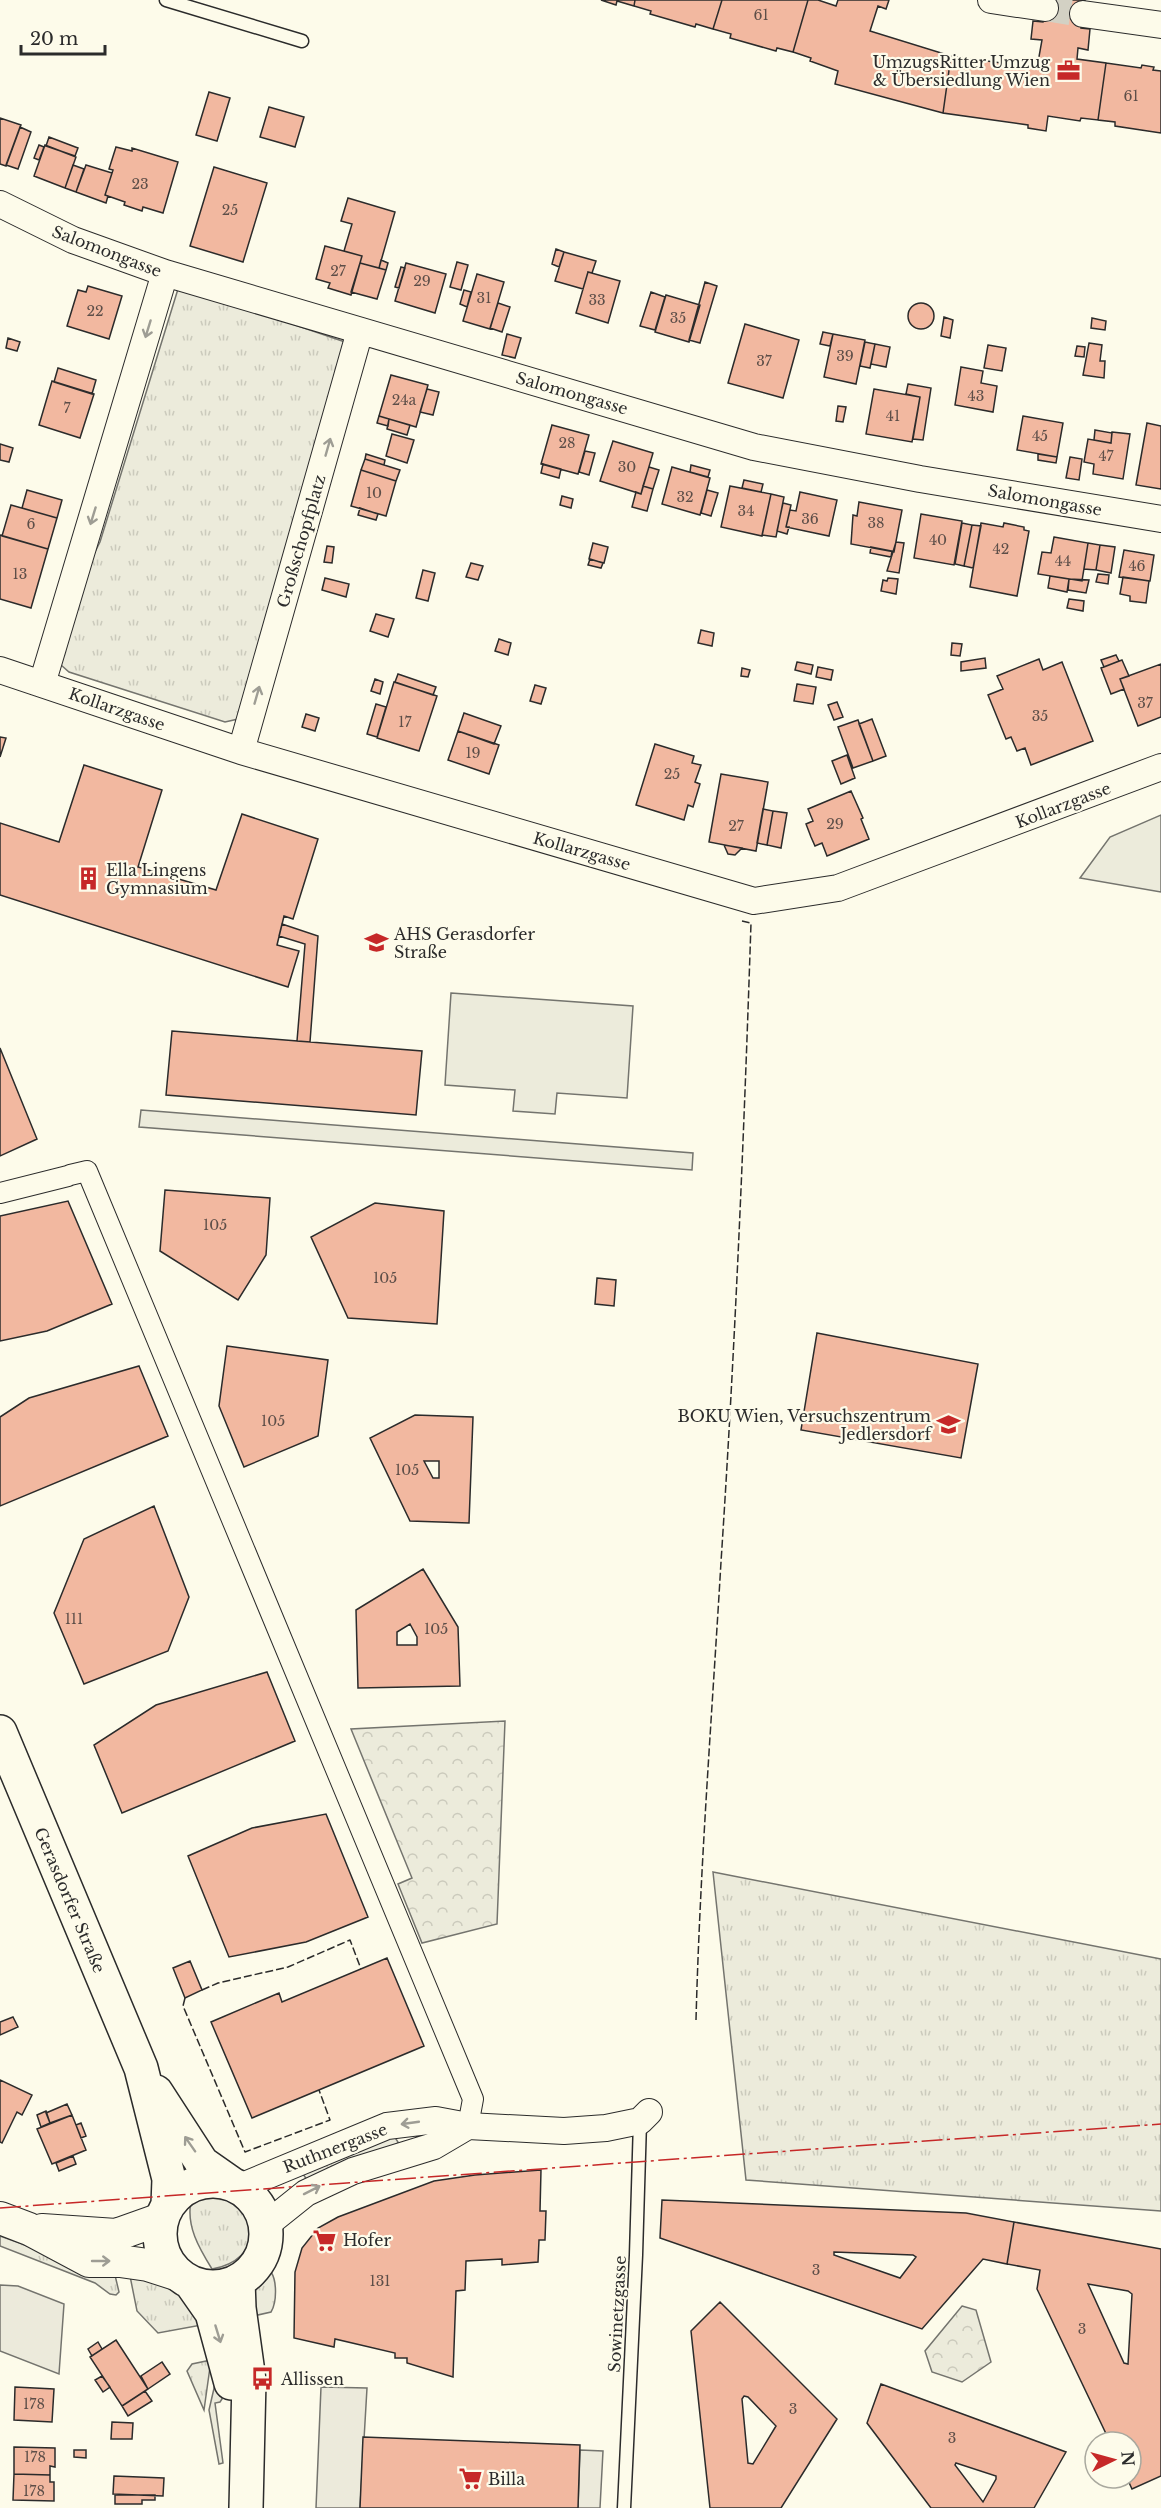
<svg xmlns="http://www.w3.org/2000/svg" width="1161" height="2508" font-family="'Libre Baskerville',serif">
<defs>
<pattern id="grass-tufts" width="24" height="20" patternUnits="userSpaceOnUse" patternTransform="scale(1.5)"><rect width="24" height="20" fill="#ecebdb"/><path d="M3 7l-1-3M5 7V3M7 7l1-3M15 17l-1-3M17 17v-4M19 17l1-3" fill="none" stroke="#cbcabc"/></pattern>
<pattern id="forest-crowns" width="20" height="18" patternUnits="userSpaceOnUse" patternTransform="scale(1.5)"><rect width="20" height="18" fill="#ecebdb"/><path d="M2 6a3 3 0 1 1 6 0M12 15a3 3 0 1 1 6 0" fill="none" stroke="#cbcabc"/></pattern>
</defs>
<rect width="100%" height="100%" fill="#fdfbea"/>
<path fill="url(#grass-tufts)" stroke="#74746e" stroke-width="1.5" d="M178 289 263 314 348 343 238 719 225 722 69 672 61 665C66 622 80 580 100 542Z
M713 1872 1161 1959V2211L746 2180Z
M394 2136 398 2142 396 2146 307 2180 299 2168Z
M213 2194C262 2208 264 2260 212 2269 199 2248 186 2226 191 2201L202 2195Z
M0 2236 71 2262 114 2271 119 2292 116 2295 110 2294 95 2283 0 2246Z
M129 2271 160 2278 176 2291 188 2297 207 2324 158 2333 137 2311Z
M271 2272C277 2281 277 2302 271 2312L249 2317 251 2295Z
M211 2360 204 2410 187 2371 192 2364Z
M218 2371 222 2399 220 2402 215 2403 223 2463 219 2464 209 2410Z"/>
<path fill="url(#forest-crowns)" stroke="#74746e" stroke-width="1.5" d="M505 1721 497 1924 422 1943 398 1884 412 1878 351 1729Z
M962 2306 976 2310 991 2362 962 2382 932 2372 925 2351Z"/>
<path fill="#ecebdb" stroke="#74746e" stroke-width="1.5" d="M1161 815V892L1080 878 1110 837Z
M451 993 633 1006 627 1098 557 1093 555 1114 513 1111 515 1090 445 1085Z
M141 1110 693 1153 692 1170 139 1127Z"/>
<path fill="#eceadb" stroke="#74746e" stroke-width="1.5" d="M0 2285 18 2286 64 2304 59 2374 0 2351Z
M321 2387 367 2388 360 2508H316Z
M580 2450 603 2451 600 2508H578Z"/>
<path fill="#f2b8a0" stroke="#2b2b2b" stroke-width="1.5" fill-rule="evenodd" d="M601 0H635L634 6 617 1 616 5Z
M635 0H722L713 29 696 24 695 27 650 14 651 11 634 6Z
M722 0H808L793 52 777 48 776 51 730 38 731 34 713 29Z
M808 0H818L836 6 838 0H889L886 9 878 6 870 31 951 56 943 113 835 84 838 71 810 61 811 58 793 52Z
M1046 0H1085L1083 14 1045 8Z
M1045 8 1083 14 1081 28 1090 29 1088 50 1078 48 1077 59 1106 63 1098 120 1081 118 1080 121 1048 116 1046 131 1028 128V125L943 113 951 56 1037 68 1042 40 1031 39 1033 21 1043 22Z
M1106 63 1141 68 1142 65 1154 67 1153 70 1161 71V133L1115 126V122L1098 120Z
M209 92 230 98 217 141 196 135Z
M269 107 304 117 295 147 260 137Z
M0 118 21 125 6 166 0 164Z
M20 127 31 132 18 169 6 165Z
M49 137 78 148 75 156 46 146Z
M39 145 44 147 39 160 34 158Z
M45 145 76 157 65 188 34 176Z
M116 147 132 151V148L178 162 163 213 143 207 142 211 124 205 125 202 105 195 113 170 109 169Z
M73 165 84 169 76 192 65 188Z
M86 165 112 173 105 195 108 196 106 203 76 192Z
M214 167 267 183 243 262 190 246Z
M348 198 395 212 379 268 360 263 362 256 344 251 352 224 341 221Z
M325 246 362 256 351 295 328 288 330 283 316 279Z
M556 249 564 252 559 267 552 264Z
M564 252 596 261 592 273 588 272 583 289 555 281Z
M381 260 388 263 386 270 379 268Z
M457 262 468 265 461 290 450 287Z
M360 263 386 270 377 299 351 292Z
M406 263 446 274 435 313 395 301Z
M401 267 405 268 399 288 395 287Z
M588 272 620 281 608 323 576 313Z
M477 274 504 282 490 329 463 321Z
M705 282 717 286 700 343 689 340Z
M88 286 122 296 109 339 67 326 78 290 86 292Z
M464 290 471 292 467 307 460 304Z
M651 292 665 297 655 330 640 326Z
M666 295 700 305 689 342 655 332Z
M498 303 510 307 502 332 490 328Z
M908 316a13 13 0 1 1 26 0a13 13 0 1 1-26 0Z
M944 317 953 320 950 338 941 336Z
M1092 318 1106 321 1105 330 1091 328Z
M745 324 799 340 783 398 728 383Z
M823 332 833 334 830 346 820 344Z
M507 334 521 338 515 358 502 355Z
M833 334 865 340 856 384 824 377Z
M8 338 20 342 17 351 6 348Z
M865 342 875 344 870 368 860 366Z
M1089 343 1102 345 1100 361H1105L1104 378 1083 375Z
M875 344 890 347 886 367 871 364Z
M988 345 1006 348 1002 371 984 368Z
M1077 346 1085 347 1084 357 1075 356Z
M961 367 983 371 981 383 997 386 993 412 955 405Z
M58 368 96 380 92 394 54 382Z
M391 375 428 385 416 427 379 416Z
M52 381 94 394 80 438 39 425Z
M908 384 931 388 923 440 913 439 920 397 906 394Z
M427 389 439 392 433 415 420 412Z
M874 389 920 397 912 442 866 434Z
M838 406 846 407 843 422 836 421Z
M379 416 389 419 388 426 377 423Z
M1023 416 1063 423 1057 457 1017 450Z
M389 419 410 425 407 435 387 429Z
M1147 423 1161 426V489L1136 485Z
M552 425 589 435 578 474 541 464Z
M1095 430 1112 433 1111 443 1094 440Z
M1112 432 1130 434 1123 479 1093 474 1094 464 1084 462 1088 439 1111 443Z
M392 434 414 440 407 463 386 456Z
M613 441 653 453 641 494 600 481Z
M0 444 13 448 9 462 0 460Z
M585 451 595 453 589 475 579 472Z
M366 454 385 460 384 465 365 459Z
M1038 454 1057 457 1056 463 1038 460Z
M1070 457 1082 459 1079 480 1066 478Z
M365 459 400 470 396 481 361 470Z
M543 464 561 469 559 478 541 473Z
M691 465 710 470 708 477 690 472Z
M649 467 659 470 653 489 643 486Z
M672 467 710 478 700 515 662 504Z
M361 470 396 481 386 516 351 506Z
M744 480 763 484 761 492 742 488Z
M643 486 653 489 647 511 632 507 636 492 641 494Z
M730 486 771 494 762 536 721 527Z
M27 490 62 500 57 518 22 508Z
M707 490 718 493 711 516 701 513Z
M800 492 837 500 829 536 786 527 790 510 796 511Z
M771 494 784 497 776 537 762 535Z
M562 496 573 499 571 508 560 505Z
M859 502 902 510 894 552 851 544 853 515 857 516Z
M783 503 791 505 786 527H789L787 534 777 531Z
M11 505 57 518 48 549 2 536Z
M360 508 378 514 376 520 358 515Z
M921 514 962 521 954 565 914 558Z
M962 523 972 525 964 566 955 564Z
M981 523 1003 527 1004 523 1024 527V530L1029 531 1017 596 970 587Z
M972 525 981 526 973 568 964 566Z
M0 535 48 549 31 608 0 599Z
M1054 537 1088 543 1082 581 1038 574 1042 552 1051 553Z
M896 542 904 543 899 573 887 571Z
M593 543 608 547 604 563 589 559Z
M1088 543 1100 545 1096 570 1084 569Z
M1100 545 1115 547 1111 573 1096 570Z
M327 546 334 547 332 563 324 562Z
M871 547 892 551 891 557 870 553Z
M1124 550 1154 555 1150 581 1119 577Z
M590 559 603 563 601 568 588 565Z
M471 563 483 566 478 580 466 577Z
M423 570 435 573 428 601 416 598Z
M1098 574 1109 575 1108 584 1096 582Z
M1050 576 1069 579 1067 592 1048 588Z
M1123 577 1149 581 1146 603 1130 601V596L1120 594Z
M325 578 349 584 346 597 322 590Z
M888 578 898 579 896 594 881 591 883 580 887 581Z
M1069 579 1089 580 1086 593 1068 590Z
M1069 599 1084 601 1083 611 1067 608Z
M376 614 394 619 388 637 370 631Z
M701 630 714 633 712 646 698 643Z
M499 639 511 643 508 655 495 651Z
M952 643 962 644 960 656 951 655Z
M1116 655 1119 661 1104 667 1101 660Z
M985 658 986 668 961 671V662Z
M1039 659 1043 670 1062 662 1093 741 1031 765 1025 748 1017 751 1011 737 1006 739 988 695 1003 689 997 676Z
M1122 660 1129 676 1120 679 1124 689 1111 694 1101 668Z
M797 662 813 665 811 674 795 670Z
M1161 664V717L1138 726 1120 679Z
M818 667 833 670 831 680 816 677Z
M742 668 750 670 748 677 741 676Z
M398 674 436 687 433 695 395 682Z
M375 679 383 682 380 694 371 691Z
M394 682 437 696 419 751 377 738Z
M797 684 816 687 813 704 794 701Z
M535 685 546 688 541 704 530 701Z
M837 702 843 717 834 720 828 705Z
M376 704 386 707 377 737 367 734Z
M464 713 501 726 494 744 458 731Z
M306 714 319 718 315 731 302 727Z
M872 719 886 756 873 761 859 724Z
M858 720 873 761 853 768 838 727Z
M458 731 499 745 489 774 448 760Z
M0 737 6 738 0 757Z
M655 744 694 756 692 763 701 765 695 782 700 784 693 807 688 805 684 820 636 805Z
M847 755 855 778 841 784 832 761Z
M84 765 162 790 138 867 216 890 242 814 318 839 293 919 284 916 277 945 299 951 288 987 0 895V823L59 842Z
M721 774 768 782 756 851 709 842Z
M851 791 863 818 861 819 869 839 827 856 822 843 815 846 811 837 806 824 813 821 808 809Z
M763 809 773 811 767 845 757 843Z
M773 811 787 813 781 848 767 845Z
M724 845 742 848 735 855 728 854Z
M282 924 318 936 310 1042 297 1041 305 944 279 936Z
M172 1031 422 1051 416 1115 166 1095Z
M0 1048 37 1139 0 1156Z
M165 1190 270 1198 266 1255 238 1300 160 1251Z
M68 1201 112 1304 47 1331 0 1341V1216Z
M375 1203 444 1211 437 1324 348 1318 311 1237Z
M597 1278 616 1280 614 1306 595 1304Z
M817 1333 978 1364 961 1458 801 1430Z
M227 1346 328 1360 318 1436 244 1467 219 1406Z
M139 1366 168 1436 0 1506V1417L29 1398Z
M415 1415 473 1417 469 1523 410 1521 370 1438ZM424 1461H439V1478H433Z
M154 1506 189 1597 168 1651 84 1684 54 1613 84 1539Z
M423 1569 458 1627 460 1686 358 1688 356 1610ZM410 1624 417 1637V1645H397V1632Z
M267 1672 295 1741 122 1813 94 1745 156 1705Z
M326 1814 368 1917 306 1942 229 1957 188 1856 252 1828Z
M387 1958 424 2046 252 2118 211 2022 279 1993 282 2002Z
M190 1961 202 1990 185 1998 173 1968Z
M13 2017 18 2027 0 2035V2022Z
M0 2080 32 2095 22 2115 17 2112 2 2143 0 2142Z
M67 2104 72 2115 50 2123 46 2113Z
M46 2111 50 2123 41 2127 37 2115Z
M72 2115 86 2150 52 2164 37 2129Z
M81 2123 86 2136 81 2138 76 2125Z
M73 2156 76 2164 59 2171 56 2163Z
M541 2170 540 2211H546L545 2240H539L538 2262 502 2265V2259L466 2261 465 2290 456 2291 453 2377 407 2363V2358H395V2353L335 2339 334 2347 294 2338 295 2272 302 2248 318 2228 338 2217 434 2181 475 2175Z
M662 2200 966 2213 1014 2222 1007 2264 983 2259 922 2329 660 2238ZM834 2252 913 2255 916 2257 900 2278 834 2255Z
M1014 2222 1161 2249V2476L1132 2489 1127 2478H1131V2442H1110L1037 2289 1040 2270 1007 2264ZM1088 2284 1128 2291 1132 2294 1128 2364 1124 2363Z
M720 2302 837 2419 781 2508H710L691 2331ZM744 2396 748 2397 776 2426 753 2464 748 2463 742 2399Z
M116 2340 148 2389 122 2406 90 2357Z
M98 2342 102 2349 92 2356 88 2349Z
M162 2362 170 2374 148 2389 141 2376Z
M102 2376 110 2387 103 2392 95 2380Z
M881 2384 1066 2452 1034 2508H931L867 2423ZM956 2463 996 2476V2479L983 2502 955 2465Z
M15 2387 54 2389 52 2422 14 2420Z
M145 2391 152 2401 128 2416 122 2406Z
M112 2422 133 2423 132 2439H111Z
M363 2437 580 2445 578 2508H360Z
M14 2447 55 2448V2467L50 2466V2475L14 2474Z
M74 2450H86V2458L74 2457Z
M14 2474 50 2475V2482H54V2501L13 2500Z
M114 2476 164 2478 163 2496 113 2494Z
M115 2495H155V2500H142V2504H115Z"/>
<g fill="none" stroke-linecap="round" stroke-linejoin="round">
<path stroke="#d3d1c4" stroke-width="26" stroke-dasharray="26 13" stroke-linecap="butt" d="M1045 8 1083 14"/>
<defs>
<path id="service" d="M166 0 302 41
M624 2508 636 2255 640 2121"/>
<path id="pedestrian" d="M70 1175 87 1171 473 2099 468 2126
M0 1193 68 1176"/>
<path id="minor" d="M991 0 1045 8
M1083 14 1161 25
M0 204 73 240 165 273 754 447 920 479 1161 519
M0 670 241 751 754 901 838 888 1161 767
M42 684 165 273
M241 751 360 331
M240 2187 387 2126 436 2120 468 2126 564 2131 606 2128 640 2121 649 2112
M266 2225 306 2193 353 2171 434 2146 468 2126"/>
<path id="tertiary" d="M0 2218 29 2229 89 2261H120L148 2265 179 2275
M42 2230 116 2235 161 2219"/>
<path id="secondary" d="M0 1732 141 2068 169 2179 168 2205
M156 2092 202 2163 232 2184
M160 2234a53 53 0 1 1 106 0a53 53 0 1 1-106 0Z
M238 2281 239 2308 249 2380 246 2508
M191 2283 212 2313 231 2383"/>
</defs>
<use href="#service" stroke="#2b2b2b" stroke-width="15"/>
<use href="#pedestrian" stroke="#2b2b2b" stroke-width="22"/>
<use href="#minor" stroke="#2b2b2b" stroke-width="28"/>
<use href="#tertiary" stroke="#2b2b2b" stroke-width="34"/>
<use href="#secondary" stroke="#2b2b2b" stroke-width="36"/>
<use href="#service" stroke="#fdfbea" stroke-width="12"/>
<use href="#pedestrian" stroke="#fdfbea" stroke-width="20"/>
<use href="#minor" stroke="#fdfbea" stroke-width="26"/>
<use href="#tertiary" stroke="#fdfbea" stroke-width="32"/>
<use href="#secondary" stroke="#fdfbea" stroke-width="33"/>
<path stroke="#2b2b2b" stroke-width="1.5" stroke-dasharray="8 3" stroke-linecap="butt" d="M202 1990 218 1983 288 1967 350 1940 361 1969
M185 1998 183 2006 245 2152 330 2120 319 2090
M696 2020C700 1867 712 1715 721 1562 735 1349 744 1136 751 923L742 921"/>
<path stroke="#c62828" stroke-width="1.5" stroke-dasharray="21 4.5 3 4.5" stroke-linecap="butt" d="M0 2208 1161 2124"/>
</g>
<defs><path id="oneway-shaft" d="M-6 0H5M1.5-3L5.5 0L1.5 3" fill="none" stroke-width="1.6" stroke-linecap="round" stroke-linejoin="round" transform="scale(1.5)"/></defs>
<g stroke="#9e9d94">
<use href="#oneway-shaft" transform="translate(148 329) rotate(107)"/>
<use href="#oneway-shaft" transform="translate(328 447) rotate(-74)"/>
<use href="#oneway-shaft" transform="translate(93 516) rotate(107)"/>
<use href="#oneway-shaft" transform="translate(257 695) rotate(-74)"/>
<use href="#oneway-shaft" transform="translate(410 2123) rotate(172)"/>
<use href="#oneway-shaft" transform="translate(190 2144) rotate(-125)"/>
<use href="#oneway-shaft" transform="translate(312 2190) rotate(-27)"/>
<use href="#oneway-shaft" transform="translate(101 2261)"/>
<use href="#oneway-shaft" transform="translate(218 2334) rotate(73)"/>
</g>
<defs>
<symbol id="office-bare" viewBox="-9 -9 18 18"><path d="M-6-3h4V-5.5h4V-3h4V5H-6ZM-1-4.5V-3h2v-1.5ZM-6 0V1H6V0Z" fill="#c62828" stroke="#fdfbea" stroke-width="2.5" paint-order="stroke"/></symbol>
<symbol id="building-bare" viewBox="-9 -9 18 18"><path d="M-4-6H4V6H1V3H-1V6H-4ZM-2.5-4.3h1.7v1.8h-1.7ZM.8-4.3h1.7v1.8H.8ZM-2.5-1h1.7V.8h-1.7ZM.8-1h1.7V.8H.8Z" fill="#c62828" stroke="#fdfbea" stroke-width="2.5" paint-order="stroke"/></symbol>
<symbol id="school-bare" viewBox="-9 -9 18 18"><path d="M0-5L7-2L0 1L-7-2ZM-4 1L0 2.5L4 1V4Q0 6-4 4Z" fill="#c62828" stroke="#fdfbea" stroke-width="2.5" paint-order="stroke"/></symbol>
<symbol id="university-bare" viewBox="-9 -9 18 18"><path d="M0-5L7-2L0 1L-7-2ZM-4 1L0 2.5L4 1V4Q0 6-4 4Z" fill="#c62828" stroke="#fdfbea" stroke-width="2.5" paint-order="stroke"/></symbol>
<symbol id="supermarket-bare" viewBox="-9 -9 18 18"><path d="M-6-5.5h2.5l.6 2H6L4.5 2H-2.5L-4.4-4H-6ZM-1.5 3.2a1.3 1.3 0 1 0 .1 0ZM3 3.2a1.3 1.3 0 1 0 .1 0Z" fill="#c62828" stroke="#fdfbea" stroke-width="2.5" paint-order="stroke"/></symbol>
<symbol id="bus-bare" viewBox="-9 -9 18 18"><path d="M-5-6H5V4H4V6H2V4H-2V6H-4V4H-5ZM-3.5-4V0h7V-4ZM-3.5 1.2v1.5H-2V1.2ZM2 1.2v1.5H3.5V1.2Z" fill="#c62828" stroke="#fdfbea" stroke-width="2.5" paint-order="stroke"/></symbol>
</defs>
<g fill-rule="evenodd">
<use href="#office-bare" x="1052" y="54" width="33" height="33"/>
<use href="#building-bare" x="72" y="862" width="33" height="33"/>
<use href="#school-bare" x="360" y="926" width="33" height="33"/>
<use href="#university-bare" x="932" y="1408" width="33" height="33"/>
<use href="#supermarket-bare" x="308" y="2224" width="33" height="33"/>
<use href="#bus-bare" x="246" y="2362" width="33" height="33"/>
<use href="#supermarket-bare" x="454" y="2462" width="33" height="33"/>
</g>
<g text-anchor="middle" stroke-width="4.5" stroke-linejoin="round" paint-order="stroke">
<g font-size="14" fill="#5d4e48">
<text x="761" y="20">61</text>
<text x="1131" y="101">61</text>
<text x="140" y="189">23</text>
<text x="230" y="215">25</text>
<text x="338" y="276">27</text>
<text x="422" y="286">29</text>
<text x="484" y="303">31</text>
<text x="597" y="305">33</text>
<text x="95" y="316">22</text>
<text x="678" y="323">35</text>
<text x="845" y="361">39</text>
<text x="764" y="366">37</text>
<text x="976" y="401">43</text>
<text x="404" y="405">24a</text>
<text x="67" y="413">7</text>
<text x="893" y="421">41</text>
<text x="1040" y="441">45</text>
<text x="567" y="448">28</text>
<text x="1106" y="461">47</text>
<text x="627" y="472">30</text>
<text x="374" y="498">10</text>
<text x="685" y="502">32</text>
<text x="746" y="516">34</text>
<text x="810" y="524">36</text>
<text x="876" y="528">38</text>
<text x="31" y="529">6</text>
<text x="938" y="545">40</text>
<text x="1001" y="554">42</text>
<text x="1063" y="566">44</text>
<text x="1137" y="571">46</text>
<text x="20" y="579">13</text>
<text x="1145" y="708">37</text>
<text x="1040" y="721">35</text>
<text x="405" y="727">17</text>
<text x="473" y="758">19</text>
<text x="672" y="779">25</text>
<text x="835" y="829">29</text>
<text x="736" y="831">27</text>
<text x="215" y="1230">105</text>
<text x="385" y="1283">105</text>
<text x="273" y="1426">105</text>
<text x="407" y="1475">105</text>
<text x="74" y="1624">111</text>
<text x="436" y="1634">105</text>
<text x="816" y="2275">3</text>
<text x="380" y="2286">131</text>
<text x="1082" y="2334">3</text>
<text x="34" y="2409">178</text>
<text x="793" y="2414">3</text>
<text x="952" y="2443">3</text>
<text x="35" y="2462">178</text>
<text x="34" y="2496">178</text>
</g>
<g font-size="16" fill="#2b2b2b" stroke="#fdfbea" text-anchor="start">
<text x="1050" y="68" text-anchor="end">UmzugsRitter Umzug<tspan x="1050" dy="18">&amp; Übersiedlung Wien</tspan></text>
<text x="106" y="876">Ella Lingens<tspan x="106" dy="18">Gymnasium</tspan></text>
<text x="394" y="940">AHS Gerasdorfer<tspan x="394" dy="18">Straße</tspan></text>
<text x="931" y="1422" text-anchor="end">BOKU Wien, Versuchszentrum<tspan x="931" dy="18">Jedlersdorf</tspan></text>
<text x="343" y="2246">Hofer</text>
<text x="281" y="2385">Allissen</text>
<text x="488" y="2485">Billa</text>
</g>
<g font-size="16" fill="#2b2b2b" stroke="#fdfbea">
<text transform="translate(107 251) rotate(21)" y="6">Salomongasse</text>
<text transform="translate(572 393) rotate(16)" y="6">Salomongasse</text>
<text transform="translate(1045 500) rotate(10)" y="6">Salomongasse</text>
<text transform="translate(301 541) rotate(-74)" y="6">Großschopfplatz</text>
<text transform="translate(117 709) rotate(19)" y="6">Kollarzgasse</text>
<text transform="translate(1063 805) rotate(-21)" y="6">Kollarzgasse</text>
<text transform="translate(582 851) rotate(16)" y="6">Kollarzgasse</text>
<text transform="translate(70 1900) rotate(67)" y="6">Gerasdorfer Straße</text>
<text transform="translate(335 2148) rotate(-21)" y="6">Ruthnergasse</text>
<text transform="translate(617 2314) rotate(-87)" y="6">Sowinetzgasse</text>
</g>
</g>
<g transform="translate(1113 2460) rotate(85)"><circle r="28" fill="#fdfbea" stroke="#a9a89e" stroke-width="1.5"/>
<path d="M0-4.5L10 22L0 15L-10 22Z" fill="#c62828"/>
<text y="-9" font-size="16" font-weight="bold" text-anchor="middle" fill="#2b2b2b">N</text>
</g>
<path d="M21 45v9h84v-9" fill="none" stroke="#2b2b2b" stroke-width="3"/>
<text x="30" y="45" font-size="18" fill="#2b2b2b" stroke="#fdfbea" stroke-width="4.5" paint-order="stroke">20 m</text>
</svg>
